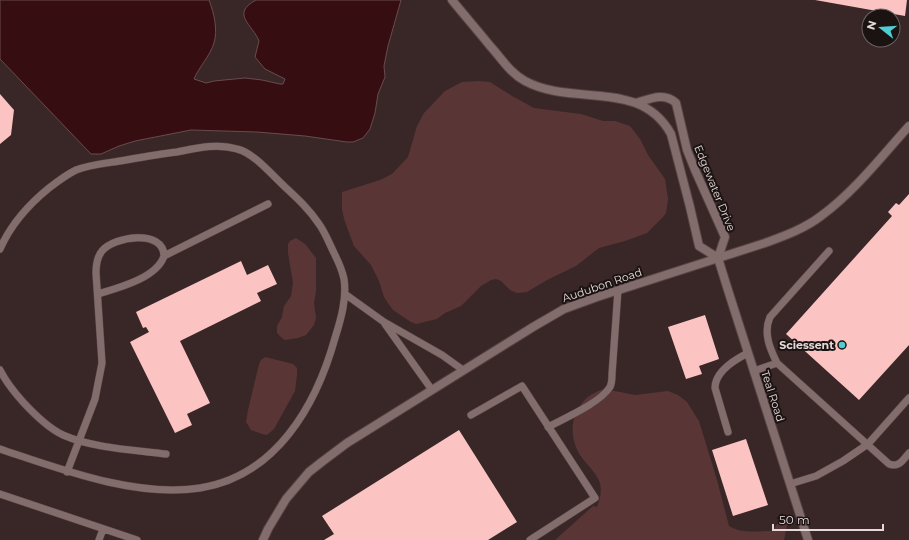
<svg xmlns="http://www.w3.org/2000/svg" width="909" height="540" font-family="Montserrat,sans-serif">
<rect width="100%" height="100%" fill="#392727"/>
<path fill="#5a3536" d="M478 81 490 82 512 96 534 108 581 114 603 121H615L630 126 640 139 648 155 665 179 668 199 666 213 663 217 647 233 625 241 599 248 576 266 547 280 527 292 517 293 510 290 501 281 496 279 491 280 481 286 461 306 445 313 437 319 416 324 411 322 393 310 388 303 384 297 379 281 371 265 354 246 345 222 342 210V192L380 180 392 174 408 157 417 126 424 113 445 91 462 82Z
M296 238 305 244 316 258V291L314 303 316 318 314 325 306 335 298 338 285 340 282 338 277 333V326L282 317 284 306 291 296 293 283 288 253V244L290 241Z
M265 357 293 364 297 368V375L295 391 274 429 267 435 262 434 251 430 246 422 248 410 259 364 261 360Z
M605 389 635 395 668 391 678 395 687 402 699 421 717 480 729 526C741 534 759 531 773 531L780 519 786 520 787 525 784 540H555L593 506 597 507C600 499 602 492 600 483 596 472 586 464 580 455 564 429 575 396 605 389Z"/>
<path fill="#360e11" stroke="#6a4b4d" d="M0 0H209C214 13 218 30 214 43 210 56 199 67 194 79L206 83 214 81 245 78 262 80 280 84H283L285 79 265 69 255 57 259 41C253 25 230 14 256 0H401L388 46 384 66 385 77 378 94 375 113 370 129 363 138 353 142H347L305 136 257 132 191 130 135 141 119 146 101 154H91L0 59Z"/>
<path fill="#fbc4c3" d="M815 0H907L905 16Z
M0 94 14 110 11 135 0 144Z
M909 194V345L859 400 786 334 892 216 888 212 896 203 899 205Z
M241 261 247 275 268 265 277 284 257 293 261 301 180 341 210 403 187 414 192 425 175 433 130 342 149 332 146 327 143 328 136 312Z
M705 315 719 359 699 366 702 374 686 379 668 327Z
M459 430 517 522 488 540H324L334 534 322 516Z
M746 439 768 505 733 516 712 450Z"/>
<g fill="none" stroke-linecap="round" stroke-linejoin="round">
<defs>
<path id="lane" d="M0 249C11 224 28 205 49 188 58 181 66 175 76 170 91 164 110 163 126 160 143 157 160 154 177 152 197 148 217 143 237 149 254 153 271 174 284 186 297 198 309 209 319 224 325 232 329 243 334 253 338 261 342 269 344 279 347 298 341 319 335 338 316 406 276 476 200 488 136 498 60 469 0 449
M98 294C118 288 157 278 164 256
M345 294 384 322 442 355 463 370
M385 324 432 390
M777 363C770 349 763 333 770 317L829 251
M0 370C6 382 14 392 23 402 35 415 48 428 63 435 92 448 135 450 166 454
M754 371 777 363 889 464C899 468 903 460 909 453
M471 415 522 386 595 498 530 540
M548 427C565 418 600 403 610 387 612 383 612 378 612 374L618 290
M728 432 715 388C715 372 734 360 748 353
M67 472 95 399 102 363 96 273C96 266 97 257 102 251 114 236 164 229 164 256L268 204
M790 484 816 476 843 461 868 444 909 398
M0 494 137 540
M99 540 103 529"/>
<path id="street" d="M452 0C465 16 478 31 491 47 502 59 510 73 525 81 573 107 640 78 671 134L690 207 699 246 718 258
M636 103C650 99 664 92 676 103L687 150 695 170 725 237 718 258
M718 258 727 287 808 540
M263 540 268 529 286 499 309 472 323 461 347 443 533 327 564 309 597 297 765 243C784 236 804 229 821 216 854 192 882 156 909 126"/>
</defs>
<use href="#lane" stroke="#554343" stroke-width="8"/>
<use href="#street" stroke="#554343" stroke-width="10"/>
<use href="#lane" stroke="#836c6c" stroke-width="7"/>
<use href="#street" stroke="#836c6c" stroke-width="8"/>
</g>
<circle fill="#51ccd2" stroke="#1b1312" stroke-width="1.5" cx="842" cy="345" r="4"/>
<g text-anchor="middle" stroke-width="4" stroke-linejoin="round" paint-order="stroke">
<g font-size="11" fill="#e5d9d9" stroke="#1b1312">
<text transform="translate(715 188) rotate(68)" y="4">Edgewater Drive</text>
<text transform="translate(602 285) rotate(-19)" y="4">Audubon Road</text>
<text transform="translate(773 396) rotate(72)" y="4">Teal Road</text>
</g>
<g font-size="11" font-weight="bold" fill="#e5d9d9" stroke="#1b1312" text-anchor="end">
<text x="834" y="349">Sciessent</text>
</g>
</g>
<g transform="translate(881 28) rotate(287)"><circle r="19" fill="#1b1312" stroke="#6c6262"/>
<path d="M0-3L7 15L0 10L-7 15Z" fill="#51ccd2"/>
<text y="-6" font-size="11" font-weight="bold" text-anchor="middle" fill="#e5d9d9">N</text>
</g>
<path d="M773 524v6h110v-6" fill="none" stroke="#e5d9d9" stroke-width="2"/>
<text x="779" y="524" font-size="12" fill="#e5d9d9" stroke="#1b1312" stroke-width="3" paint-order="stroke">50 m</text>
</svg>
